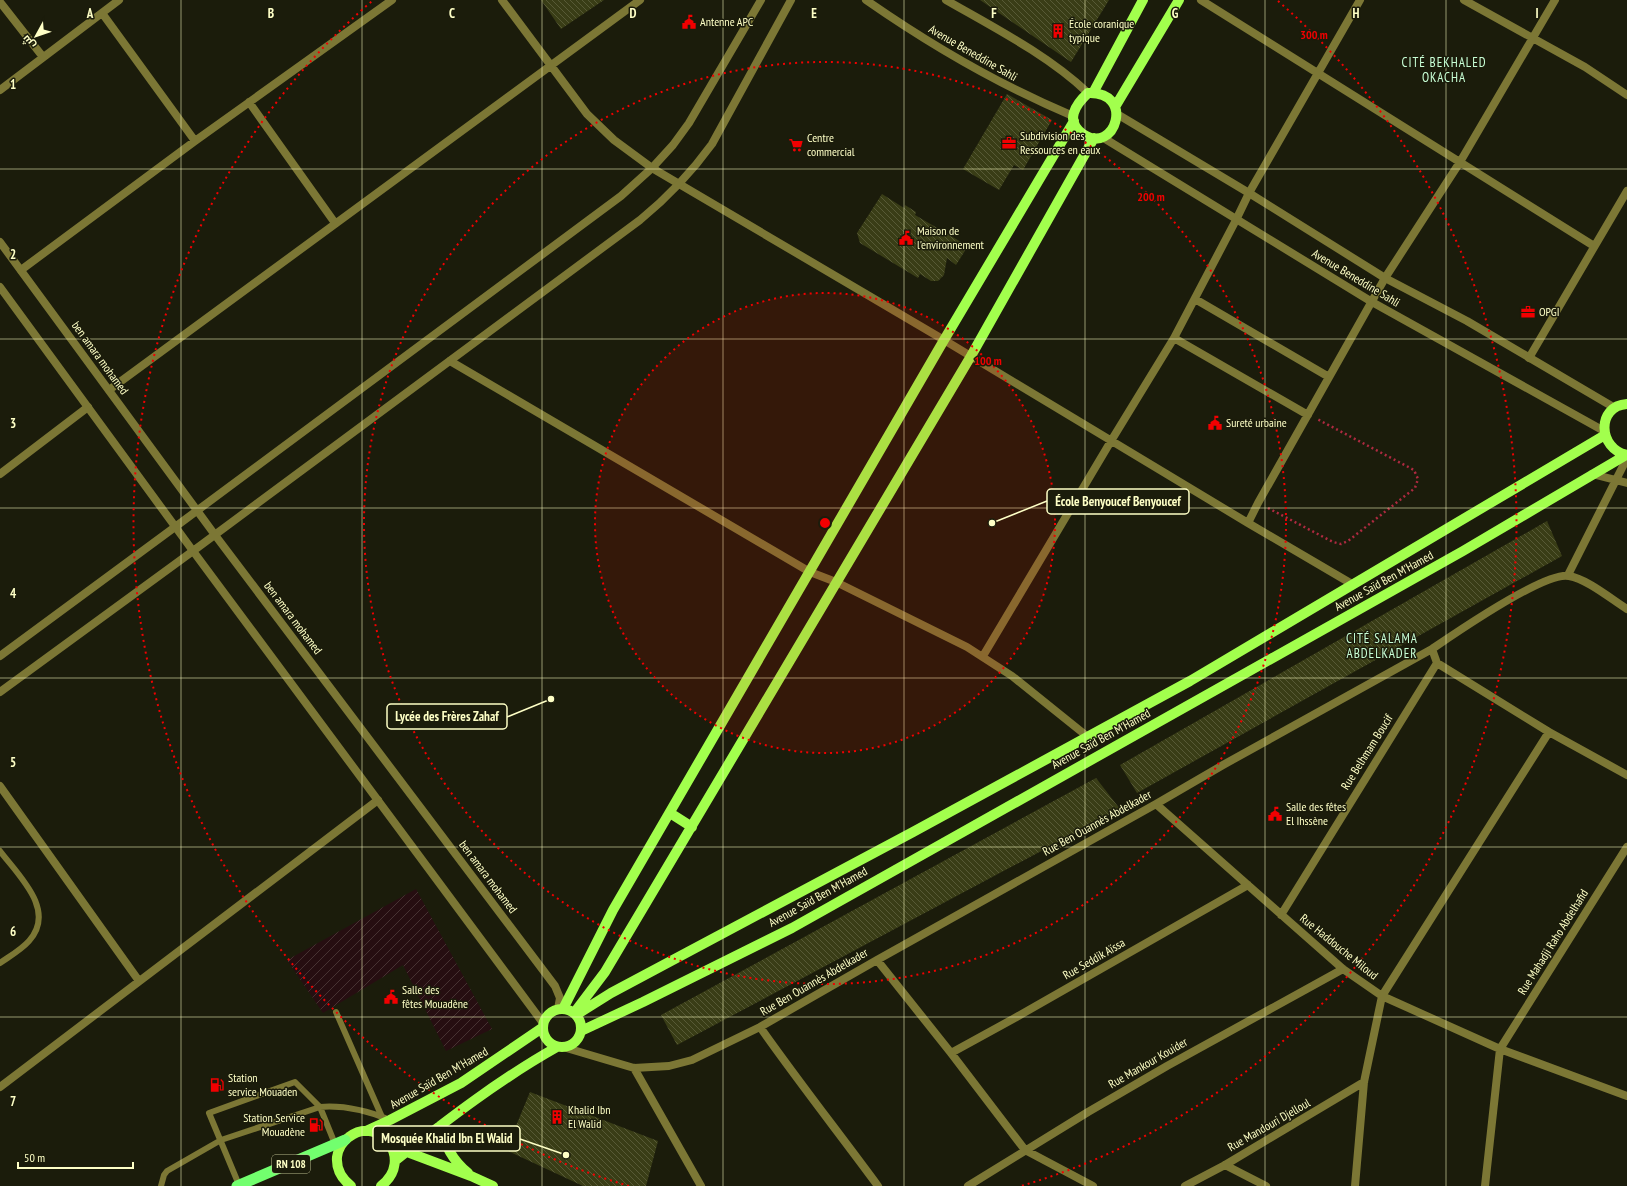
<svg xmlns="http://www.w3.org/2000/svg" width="1627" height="1186" font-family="'PT Sans Narrow',Cairo,sans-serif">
<defs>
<pattern id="garden-furrows" width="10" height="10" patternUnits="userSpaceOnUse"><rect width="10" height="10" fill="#260e11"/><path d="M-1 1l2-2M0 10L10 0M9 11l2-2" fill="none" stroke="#473232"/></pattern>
<pattern id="building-back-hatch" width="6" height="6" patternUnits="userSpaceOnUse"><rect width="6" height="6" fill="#393d16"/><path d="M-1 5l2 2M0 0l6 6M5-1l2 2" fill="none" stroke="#575a36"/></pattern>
</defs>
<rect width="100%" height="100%" fill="#1b1c0b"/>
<path fill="url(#garden-furrows)" d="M416 889 492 1029 446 1051 403 965 323 1013 287 960Z"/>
<path fill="url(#building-back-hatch)" d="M541 0H604L561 29Z
M980 0H1109L1071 62Z
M1007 94 1052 120 1023 170 1014 165 999 190 963 169Z
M882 194 904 208 905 205 916 212 915 215 968 246 956 265 947 258 944 275 938 281H931L920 274 918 278 860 243 857 233Z
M1547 521 1562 556 1137 793 1120 765Z
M1096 778 1120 809 677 1045 661 1015Z
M530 1092 658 1141 646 1186H583L506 1150Z"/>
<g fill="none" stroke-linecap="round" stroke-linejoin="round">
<path stroke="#ae2a40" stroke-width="2.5" stroke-dasharray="2 3" stroke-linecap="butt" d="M1268 508 1333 542 1341 544 1348 541 1415 488 1418 479 1414 470 1317 419"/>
<path stroke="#7c7735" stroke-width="6" d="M0 851C18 875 57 910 29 941 21 950 10 956 0 963
M336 1012 382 1117
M239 1185 209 1113 295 1082 320 1107 335 1144
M161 1186 164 1175 167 1171 221 1140 320 1107C344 1105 368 1111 390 1120"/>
<path stroke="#7c7735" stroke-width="8" d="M502 0 587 114 614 140 652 168 944 340 1248 523 1352 584
M1201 0 1594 246
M1464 0 1585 67 1627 95
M0 2 43 57
M102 13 195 141
M0 90 119 0
M249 102 335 223
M21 270 195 141 392 0
M1195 299 1329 377
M1174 338 1308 415
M1529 358 1627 191
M450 361 810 572 836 582 967 647 1012 676 1088 737
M109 390 640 0
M0 474 88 407
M1592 474 1627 483
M1248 523 1258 503 1385 278 1460 162 1555 0
M1568 575 1627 458
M1432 649 1437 663 1549 732 1627 775
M0 656 175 527
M983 656 1111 441 1174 338 1236 220 1249 193 1360 0
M0 692 193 551
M0 786 139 981
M1156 804 1343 969 1382 996 1500 1049 1627 1096
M1281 915 1437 663
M877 960 951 1053 1025 1150 1093 1186
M760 1027C798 1081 839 1133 878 1186
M563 1047 634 1068 669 1066 692 1060 760 1027 877 960 1156 804 1223 765 1432 649C1454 634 1545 571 1569 576 1587 579 1611 599 1627 609
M951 1053 1013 1019 1248 885
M634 1068 701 1186
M0 1087 378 800
M1225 1165 1266 1186
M968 1186 1088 1112 1167 1066 1343 969
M1185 1186 1225 1165 1364 1082
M1355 1186 1364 1082 1382 996 1549 732
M1485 1186 1500 1049 1627 847"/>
<path stroke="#7c7735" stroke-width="8" d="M866 0C932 46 999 85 1073 116
M946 0C993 27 1048 55 1088 93
M1117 114 1249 193 1385 278 1467 321 1615 408
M1102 137 1372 302 1604 431
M0 242 215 535 555 986 560 998 558 1009
M0 287 193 551 543 1023
M175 527 621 196 652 168 673 145 689 123 761 0
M193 551 640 220C668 197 691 173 712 144L791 0"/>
<path stroke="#a2ff4d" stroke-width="10" d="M1088 93C1136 91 1115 156 1083 134 1064 121 1076 104 1088 93Z
M1093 93 1143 0
M1115 107 1179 0
M1627 404C1596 406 1598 449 1627 455
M670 813 692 827
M543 1028a19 19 0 1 1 38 0a19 19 0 1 1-38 0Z
M563 1009 613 910 944 340 1074 121
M574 1013 605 972 971 356 1094 138
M576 1015 611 993 913 832 1190 681 1605 435
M581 1031 643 1002 792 928 1463 551 1626 455
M440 1126C445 1145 452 1160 468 1173
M366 1131 390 1120 461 1083 542 1028
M402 1150 471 1176 493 1186
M396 1160C447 1120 500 1079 557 1047
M351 1186C342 1179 336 1170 337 1157 338 1149 342 1142 349 1137 379 1114 415 1160 381 1186"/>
<path stroke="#72ff6e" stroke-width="11" d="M237 1186 345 1140"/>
</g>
<path fill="none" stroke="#feffc6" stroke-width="1" stroke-opacity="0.55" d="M181 0V1186M362 0V1186M542 0V1186M723 0V1186M904 0V1186M1085 0V1186M1265 0V1186M1446 0V1186M0 169H1627M0 339H1627M0 508H1627M0 678H1627M0 847H1627M0 1017H1627"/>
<circle cx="825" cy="523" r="230" fill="#f10001" fill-opacity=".12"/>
<g fill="none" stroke="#f10001" stroke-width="2" stroke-dasharray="2 4">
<circle cx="825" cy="523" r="230"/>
<circle cx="825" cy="523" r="461"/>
<path d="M629 1186A691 691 0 0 1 372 1M1278 1A691 691 0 0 1 1021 1186"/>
</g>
<defs>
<symbol id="civic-bare" viewBox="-9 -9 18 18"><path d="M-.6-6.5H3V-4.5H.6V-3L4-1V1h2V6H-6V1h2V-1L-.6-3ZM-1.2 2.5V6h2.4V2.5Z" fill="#f10001" stroke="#1b1c0b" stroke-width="2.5" paint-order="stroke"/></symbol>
<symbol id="building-bare" viewBox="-9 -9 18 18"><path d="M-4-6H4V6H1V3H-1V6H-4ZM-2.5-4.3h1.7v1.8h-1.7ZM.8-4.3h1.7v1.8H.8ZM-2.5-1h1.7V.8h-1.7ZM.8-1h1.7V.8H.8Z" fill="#f10001" stroke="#1b1c0b" stroke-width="2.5" paint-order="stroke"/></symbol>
<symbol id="office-bare" viewBox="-9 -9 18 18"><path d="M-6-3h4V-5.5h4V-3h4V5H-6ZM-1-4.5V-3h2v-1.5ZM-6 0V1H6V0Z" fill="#f10001" stroke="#1b1c0b" stroke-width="2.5" paint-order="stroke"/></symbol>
<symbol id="supermarket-bare" viewBox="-9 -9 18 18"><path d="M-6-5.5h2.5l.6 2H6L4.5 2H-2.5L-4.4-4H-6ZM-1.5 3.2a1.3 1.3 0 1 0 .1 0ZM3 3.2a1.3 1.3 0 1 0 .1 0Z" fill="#f10001" stroke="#1b1c0b" stroke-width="2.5" paint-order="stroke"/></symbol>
<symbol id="fuel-bare" viewBox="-9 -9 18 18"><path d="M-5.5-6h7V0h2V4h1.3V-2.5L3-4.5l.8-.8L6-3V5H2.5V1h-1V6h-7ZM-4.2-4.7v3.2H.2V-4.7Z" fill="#f10001" stroke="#1b1c0b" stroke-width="2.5" paint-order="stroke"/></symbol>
</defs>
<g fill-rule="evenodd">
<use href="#civic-bare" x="679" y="12" width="20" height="20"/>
<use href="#building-bare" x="1048" y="21" width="20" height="20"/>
<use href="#office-bare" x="999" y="133" width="20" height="20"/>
<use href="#supermarket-bare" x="786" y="135" width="20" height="20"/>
<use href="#civic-bare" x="896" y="228" width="20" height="20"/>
<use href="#office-bare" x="1518" y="302" width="20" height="20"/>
<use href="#civic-bare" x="1205" y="413" width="20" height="20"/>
<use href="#civic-bare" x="1265" y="804" width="20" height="20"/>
<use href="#civic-bare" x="381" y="987" width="20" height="20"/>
<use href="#fuel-bare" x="207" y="1075" width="20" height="20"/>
<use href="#building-bare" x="547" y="1107" width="20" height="20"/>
<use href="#fuel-bare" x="306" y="1115" width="20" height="20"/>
</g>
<g text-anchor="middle" stroke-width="3" stroke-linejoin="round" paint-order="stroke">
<rect fill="#1b1c0b" stroke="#babb8e" stroke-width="1" x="272" y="1155" width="38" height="18" rx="3"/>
<g font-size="11" font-weight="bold" fill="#feffc6">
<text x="291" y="1168">RN 108</text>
</g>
<g font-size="12" fill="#feffc6" stroke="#1b1c0b" text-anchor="start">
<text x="700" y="26">Antenne APC</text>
<text x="1069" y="28">École coranique<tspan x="1069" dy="14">typique</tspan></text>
<text x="1020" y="140">Subdivision des<tspan x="1020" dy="14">Ressources en eaux</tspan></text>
<text x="807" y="142">Centre<tspan x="807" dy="14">commercial</tspan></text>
<text x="917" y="235">Maison de<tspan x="917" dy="14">l'environnement</tspan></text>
<text x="1539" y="316">OPGI</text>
<text x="1226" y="427">Sureté urbaine</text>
<text x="1286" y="811">Salle des fêtes<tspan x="1286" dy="14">El Ihssène</tspan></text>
<text x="402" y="994">Salle des<tspan x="402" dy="14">fêtes Mouadène</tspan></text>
<text x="228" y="1082">Station<tspan x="228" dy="14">service Mouaden</tspan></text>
<text x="568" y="1114">Khalid Ibn<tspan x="568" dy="14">El Walid</tspan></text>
<text x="305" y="1122" text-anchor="end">Station Service<tspan x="305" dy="14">Mouadène</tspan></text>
</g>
<g font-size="12" fill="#feffc6" stroke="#1b1c0b">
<text transform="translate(973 53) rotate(30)" y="4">Avenue Beneddine Sahli</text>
<text transform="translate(1356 278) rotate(31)" y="4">Avenue Beneddine Sahli</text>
<text transform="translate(100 358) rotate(54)" y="4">ben amara mohamed</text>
<text transform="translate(1384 581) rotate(-29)" y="4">Avenue Saïd Ben M'Hamed</text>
<text transform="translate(293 618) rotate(53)" y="4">ben amara mohamed</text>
<text transform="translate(1101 739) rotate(-29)" y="4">Avenue Saïd Ben M'Hamed</text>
<text transform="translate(1367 752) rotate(-58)" y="4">Rue Belhmam Boucif</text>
<text transform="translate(1097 823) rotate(-29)" y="4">Rue Ben Ouannès Abdelkader</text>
<text transform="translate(488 877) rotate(53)" y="4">ben amara mohamed</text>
<text transform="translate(818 897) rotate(-29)" y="4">Avenue Saïd Ben M'Hamed</text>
<text transform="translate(1553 942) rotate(-58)" y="4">Rue Mahadji Raho Abdelhafid</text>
<text transform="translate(1339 947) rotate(39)" y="4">Rue Haddouche Miloud</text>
<text transform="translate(1094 959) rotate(-30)" y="4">Rue Seddik Aïssa</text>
<text transform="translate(814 982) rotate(-30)" y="4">Rue Ben Ouannès Abdelkader</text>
<text transform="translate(1148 1063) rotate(-30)" y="4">Rue Mankour Kouider</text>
<text transform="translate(439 1078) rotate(-30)" y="4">Avenue Saïd Ben M'Hamed</text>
<text transform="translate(1269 1125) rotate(-30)" y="4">Rue Mandouri Djelloul</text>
</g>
<g font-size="13" letter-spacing="1" fill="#c8ffd6" stroke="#1b1c0b">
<text x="1444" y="67">CITÉ BEKHALED<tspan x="1444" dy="15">OKACHA</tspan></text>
<text x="1382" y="643">CITÉ SALAMA<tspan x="1382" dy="15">ABDELKADER</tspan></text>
</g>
</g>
<g font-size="13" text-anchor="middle" font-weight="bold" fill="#feffc6" stroke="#1b1c0b" stroke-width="3" stroke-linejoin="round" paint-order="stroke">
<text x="90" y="18">A</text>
<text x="271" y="18">B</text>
<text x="452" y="18">C</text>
<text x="633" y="18">D</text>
<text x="814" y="18">E</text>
<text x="994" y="18">F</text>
<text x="1175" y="18">G</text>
<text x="1356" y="18">H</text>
<text x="1537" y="18">I</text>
<text x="13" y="89">1</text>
<text x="13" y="259">2</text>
<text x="13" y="428">3</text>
<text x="13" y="598">4</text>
<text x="13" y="767">5</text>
<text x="13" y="936">6</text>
<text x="13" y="1106">7</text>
</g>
<circle cx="825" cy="523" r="6" fill="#f10001" stroke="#1b1c0b" stroke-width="2"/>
<g font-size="12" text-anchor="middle" font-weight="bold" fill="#f10001" stroke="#1b1c0b" stroke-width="3" stroke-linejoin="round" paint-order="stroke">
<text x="1314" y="39">300 m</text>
<text x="1151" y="201">200 m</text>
<text x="988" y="365">100 m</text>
</g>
<path fill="none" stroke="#feffc6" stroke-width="1.5" d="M992 523L1047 501M551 699L507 717M566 1155L520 1139"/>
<g fill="#feffc6" stroke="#1b1c0b" stroke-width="1.5">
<circle cx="992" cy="523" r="4"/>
<circle cx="551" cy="699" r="4"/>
<circle cx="566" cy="1155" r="4"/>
</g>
<g fill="#1b1c0b" stroke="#feffc6" stroke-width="1.5">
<rect x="1047" y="489" width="142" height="25" rx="4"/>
<rect x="387" y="704" width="120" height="25" rx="4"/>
<rect x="373" y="1126" width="147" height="25" rx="4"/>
</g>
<g font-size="13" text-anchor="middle" font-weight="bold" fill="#feffc6">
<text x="1118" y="506">École Benyoucef Benyoucef</text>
<text x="447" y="721">Lycée des Frères Zahaf</text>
<text x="447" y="1143">Mosquée Khalid Ibn El Walid</text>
</g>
<g transform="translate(36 36) rotate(230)" stroke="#1b1c0b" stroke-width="3" paint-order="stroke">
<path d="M0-3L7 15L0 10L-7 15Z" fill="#feffc6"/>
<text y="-6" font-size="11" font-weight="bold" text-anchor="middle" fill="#feffc6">ش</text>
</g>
<path d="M18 1162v6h115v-6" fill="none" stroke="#feffc6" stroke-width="2"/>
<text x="24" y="1162" font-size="12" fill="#feffc6" stroke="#1b1c0b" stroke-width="3" paint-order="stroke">50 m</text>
</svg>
